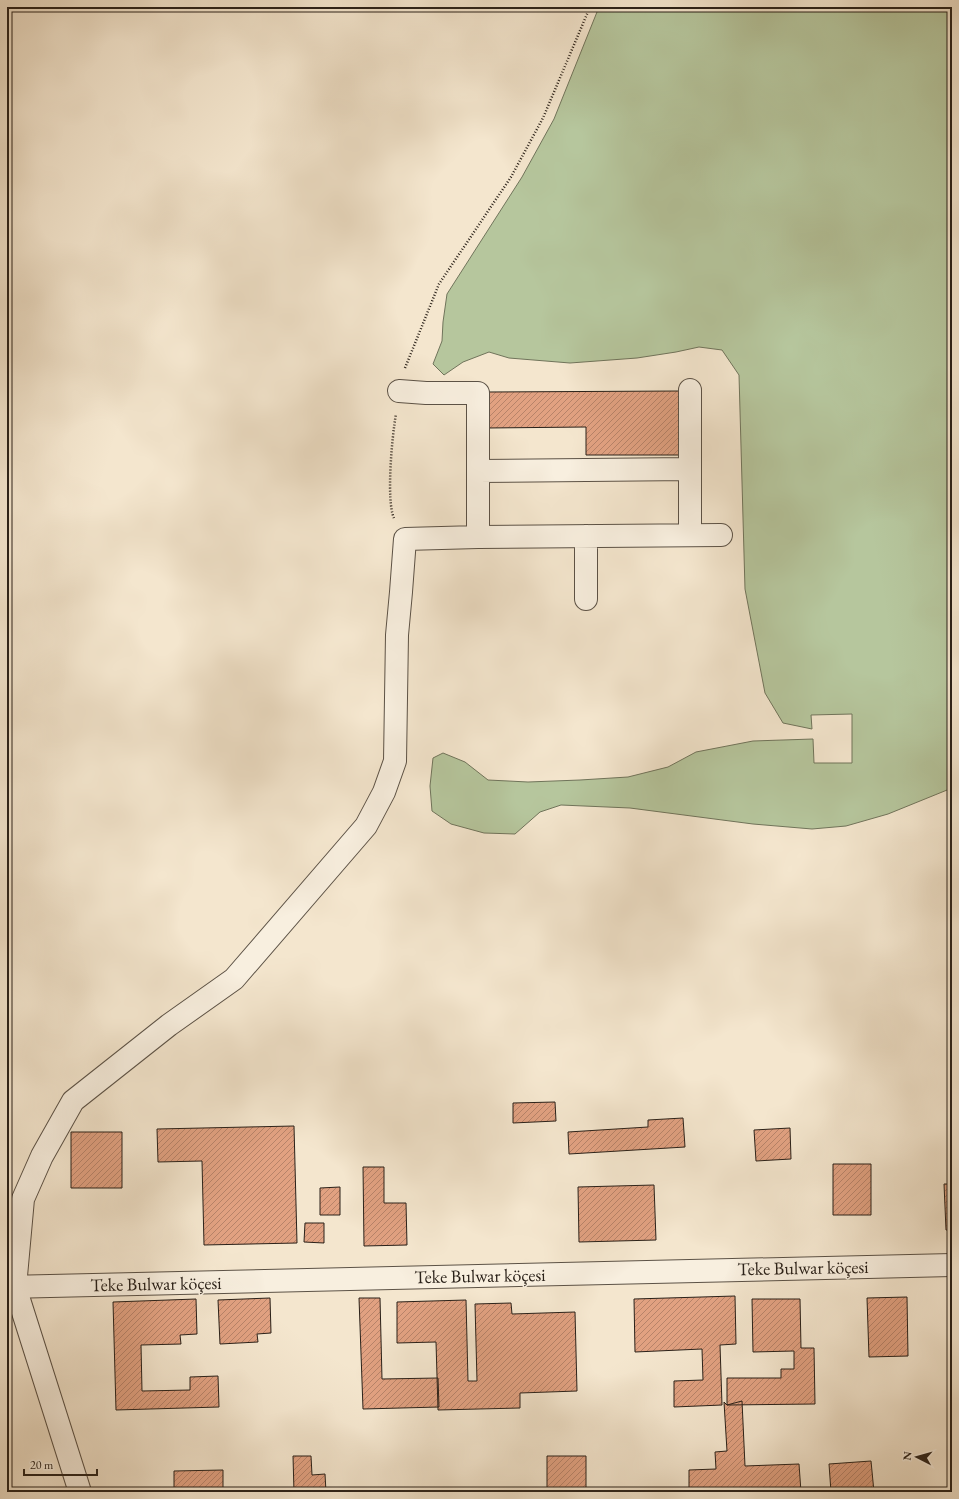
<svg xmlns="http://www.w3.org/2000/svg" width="959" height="1499" font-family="'EB Garamond',serif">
<defs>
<pattern id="building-hatch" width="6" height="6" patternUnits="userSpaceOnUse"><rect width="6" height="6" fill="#e1a181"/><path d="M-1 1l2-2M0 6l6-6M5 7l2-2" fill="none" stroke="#b78369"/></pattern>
</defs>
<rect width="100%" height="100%" fill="#f4e6ce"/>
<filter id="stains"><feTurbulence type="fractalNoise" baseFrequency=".005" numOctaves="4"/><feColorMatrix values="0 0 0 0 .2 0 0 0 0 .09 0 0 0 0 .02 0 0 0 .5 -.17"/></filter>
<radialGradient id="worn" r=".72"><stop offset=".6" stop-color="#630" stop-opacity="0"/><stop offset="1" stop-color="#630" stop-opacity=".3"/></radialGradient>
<path fill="#b6c69d" stroke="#70745b" d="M599 7H952V788L888 814 846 826 812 829 753 824 630 808 561 805 540 812 515 834 484 833 451 824 432 811 430 786 433 758 443 753 465 762 488 780 528 782 580 780 628 777 668 767 696 752 753 741 813 739 814 763H852V714L811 715 812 729 783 723 765 693 745 589 739 375 722 350 699 347 676 352 637 358 570 363 509 358 489 352 463 362 444 375 433 364 442 341 443 322 447 294 522 177 554 119Z"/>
<path fill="url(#building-hatch)" stroke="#2a2119" d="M681 391V455H586V427L488 428 487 392Z
M555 1102 556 1121 513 1123V1103Z
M683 1118 685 1147 569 1154 568 1132 648 1127V1120Z
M294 1126 297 1243 204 1245 202 1161 158 1162 157 1129Z
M790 1128 791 1159 756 1161 754 1130Z
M71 1132H122V1188H71Z
M833 1164H871V1215H833Z
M363 1167H384V1203H406L407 1245 364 1246Z
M944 1184H952V1230H946Z
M654 1185 656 1240 579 1242 578 1187Z
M340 1187V1215H320V1188Z
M305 1223H324V1243L304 1242Z
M735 1296 736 1344 720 1345 722 1405 674 1407V1381L703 1380 702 1349 635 1352 634 1299Z
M907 1297 908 1356 869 1357 867 1298Z
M270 1298 271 1333 257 1334 258 1342 220 1344 218 1300Z
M359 1298H380L382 1379 438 1378 439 1407 363 1409Z
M196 1299 197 1334 180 1335 181 1344 141 1345 142 1391 190 1390V1377L218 1376 219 1407 116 1410 113 1302Z
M752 1299H800L801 1348H814L815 1404 727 1405V1378H781V1369H794V1351L753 1352Z
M466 1300 468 1381H477L475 1304 511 1303 512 1314 575 1312 577 1391 520 1393V1408L438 1410 436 1342 397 1343V1302Z
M742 1401 745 1466 799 1464 801 1492H686H689V1470L716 1469 715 1452 727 1451 724 1402 727 1405Z
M293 1456H311L312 1475 325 1474 326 1492H294Z
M547 1456H586V1492H547Z
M871 1461 874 1492H831L829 1464Z
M223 1470V1492H174V1471Z"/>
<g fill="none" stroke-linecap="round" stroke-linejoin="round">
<defs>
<path id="minor" d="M690 390V535
M399 391 426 393H478V537
M478 471 690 469
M586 536V599
M7 1287 952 1265
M80 1492 15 1287 23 1199 42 1156 73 1101 169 1025 234 979 366 826 384 792 395 761 397 635 401 592 405 539 478 537 721 535"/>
</defs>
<use href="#minor" stroke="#5c5246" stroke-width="24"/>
<path stroke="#2a2119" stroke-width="2.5" stroke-dasharray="1 2" stroke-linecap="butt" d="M405 368 439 284 511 177 543 118 590 7
M394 518C386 501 392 436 396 414"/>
<use href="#minor" stroke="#f8efdf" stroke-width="22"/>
</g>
<g text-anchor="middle" stroke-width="3" stroke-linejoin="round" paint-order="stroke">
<g font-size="18" fill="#2a2119" stroke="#f8efdf">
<text transform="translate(803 1268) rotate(-1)" y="6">Teke Bulwar köçesi</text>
<text transform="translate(480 1276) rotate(-1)" y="6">Teke Bulwar köçesi</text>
<text transform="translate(156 1284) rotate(-1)" y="6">Teke Bulwar köçesi</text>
</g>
</g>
<rect width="959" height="1499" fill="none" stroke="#f4e6ce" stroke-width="24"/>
<rect x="8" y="8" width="943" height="1483" fill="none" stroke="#2a2119" stroke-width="2"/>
<rect x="12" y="12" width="935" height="1475" fill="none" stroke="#2a2119"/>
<g transform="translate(917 1457) rotate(276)" stroke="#f8efdf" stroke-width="3" paint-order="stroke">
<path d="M0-3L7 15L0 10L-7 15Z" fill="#2a2119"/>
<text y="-6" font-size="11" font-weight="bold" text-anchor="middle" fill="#2a2119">N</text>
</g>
<path d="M24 1469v6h73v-6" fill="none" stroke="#2a2119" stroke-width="2"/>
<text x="30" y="1469" font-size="12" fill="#2a2119" stroke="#f8efdf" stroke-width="3" paint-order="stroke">20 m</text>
<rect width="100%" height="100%" filter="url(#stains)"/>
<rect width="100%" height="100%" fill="url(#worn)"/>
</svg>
